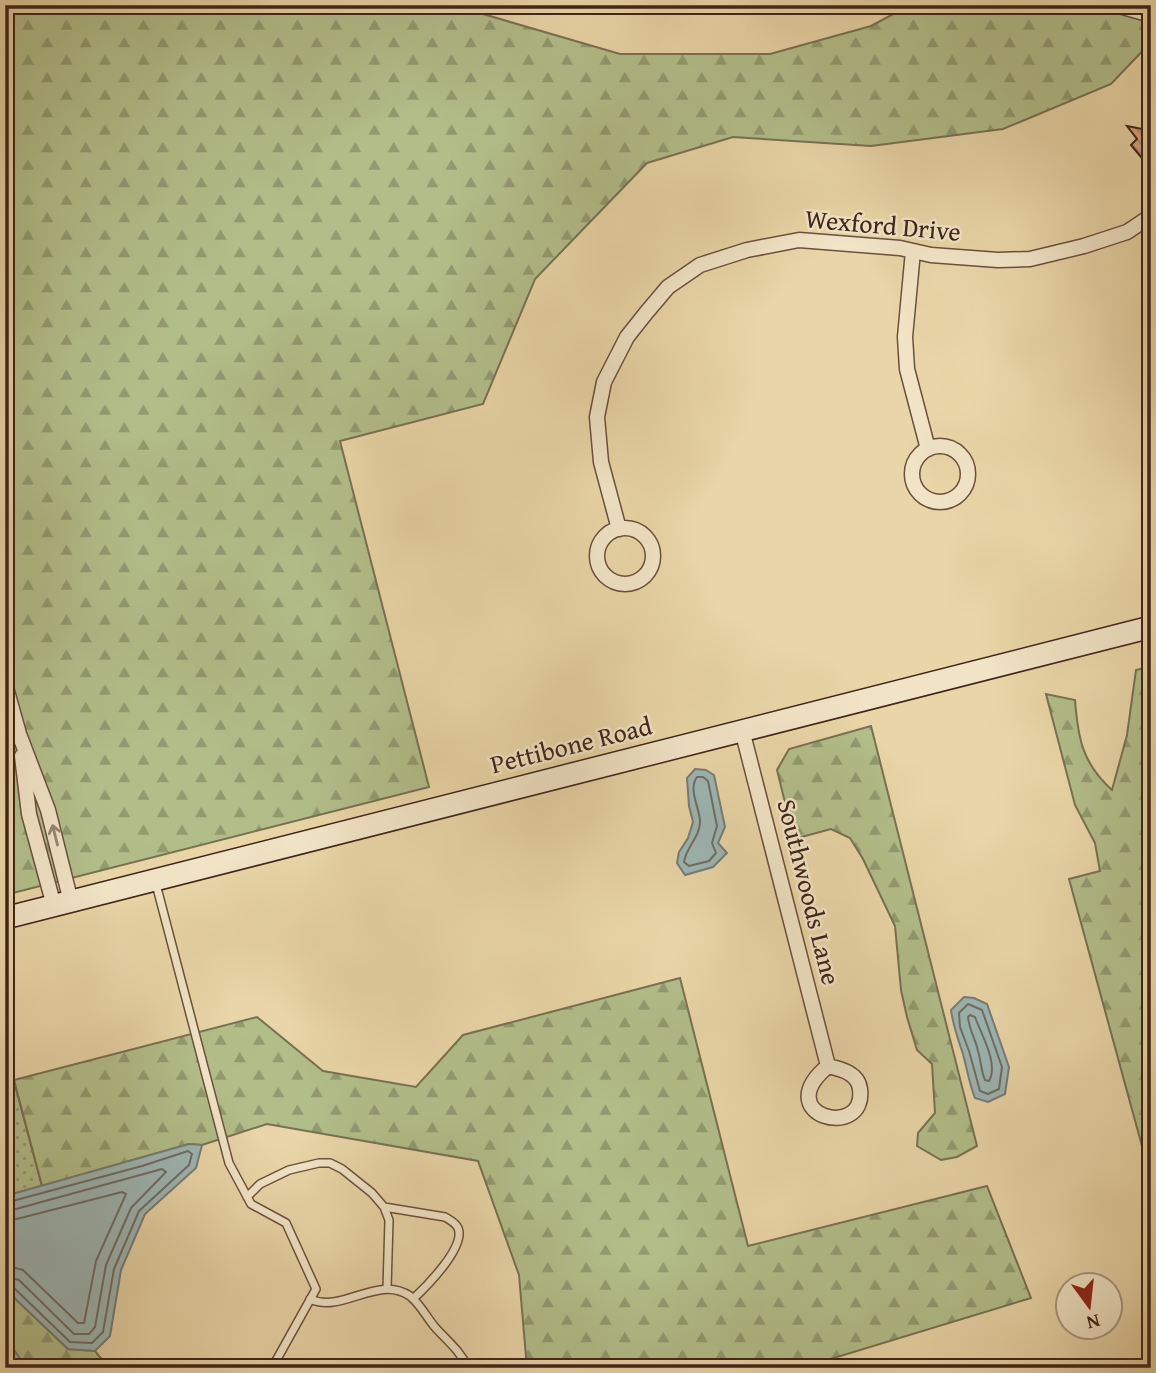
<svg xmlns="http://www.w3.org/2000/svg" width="1156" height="1373" font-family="'Gentium Book Plus',serif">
<defs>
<pattern id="grass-dots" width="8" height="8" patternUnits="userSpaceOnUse" patternTransform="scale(1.75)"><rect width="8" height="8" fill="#b2be8a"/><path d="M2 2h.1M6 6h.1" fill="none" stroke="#929a70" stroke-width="1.8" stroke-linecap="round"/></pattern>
<pattern id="forest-firs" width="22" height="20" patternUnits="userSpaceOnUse" patternTransform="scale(1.75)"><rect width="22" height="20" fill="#b2be8a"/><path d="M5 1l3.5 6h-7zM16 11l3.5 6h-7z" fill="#929a70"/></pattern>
<pattern id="building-back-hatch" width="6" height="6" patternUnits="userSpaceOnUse" patternTransform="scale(1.75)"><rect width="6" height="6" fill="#dba483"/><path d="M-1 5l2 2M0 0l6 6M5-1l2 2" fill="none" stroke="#b3856a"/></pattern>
</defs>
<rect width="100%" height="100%" fill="#e9d5a7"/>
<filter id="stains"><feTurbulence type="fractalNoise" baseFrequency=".00286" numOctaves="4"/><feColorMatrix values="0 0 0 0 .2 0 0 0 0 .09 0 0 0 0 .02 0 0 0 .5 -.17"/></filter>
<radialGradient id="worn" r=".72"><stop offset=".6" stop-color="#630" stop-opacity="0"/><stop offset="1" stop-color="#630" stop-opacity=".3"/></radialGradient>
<path fill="url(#grass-dots)" stroke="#787152" stroke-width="2" d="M5 1048 42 1186 5 1196Z"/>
<path fill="url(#forest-firs)" stroke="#787152" stroke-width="2" d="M5 5H452L620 54H770L871 26 910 5H1116L1151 15V42L1111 84 1003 129 871 146 733 137 647 163 535 279 483 404 340 441 429 787 5 895Z
M1151 666V1179L1069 879 1100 871 1095 843 1075 805 1046 694 1075 700C1078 738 1082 763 1112 790L1127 735 1136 670Z
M871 726 977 1146 957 1157 941 1160 917 1146 918 1133 935 1113 932 1064 917 1050 907 1017 901 990 895 926 863 859 850 838 831 829 794 839 777 770 789 749Z
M680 978 748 1246 987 1186 1031 1298 801 1368H527L519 1275 478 1161 267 1124 202 1145 189 1144 42 1186 14 1080 257 1017 323 1071 416 1087 463 1035Z
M5 1289 68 1349 95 1351 109 1368H27L5 1338Z"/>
<path fill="#9db6b4" stroke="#777c76" stroke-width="2" d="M695 769 706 770 714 775 725 827 718 843 727 853 713 867 685 875 677 863 679 852 688 838 693 822 689 806 687 778Z
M964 997 974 998 987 1004 1009 1067 1005 1094 988 1102 975 1098C969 1083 967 1069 963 1054 958 1039 953 1026 951 1010Z
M189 1144 202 1145 196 1168 145 1214 121 1270 110 1336 95 1351 68 1349 5 1289V1196Z
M5 1338 27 1368H5Z"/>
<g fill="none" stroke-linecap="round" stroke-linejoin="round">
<path stroke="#6e6d67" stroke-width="2" d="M697 777H703L708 781 717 826 712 843 716 853 709 861 689 866 684 862C686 847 701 836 700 820 699 807 688 789 697 777Z
M968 1004 982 1010 1002 1067 999 1089 988 1094 980 1091 969 1051 960 1027 959 1013Z
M970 1015 975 1017C981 1034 999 1064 989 1081L985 1080C981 1071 981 1061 978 1051 976 1040 969 1030 968 1017Z
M5 1203 142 1166 188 1151 192 1154 189 1165 139 1211 114 1269 103 1332 92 1343 70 1342 13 1287 5 1285
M5 1212 162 1169 166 1172 131 1208 106 1265 95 1327 89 1334H74L19 1280 5 1276
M5 1222 122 1192 126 1194 96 1261 84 1323H78L23 1270 5 1265"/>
</g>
<path fill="url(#building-back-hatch)" stroke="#3f241a" stroke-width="2" d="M1151 120V169L1131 145 1137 139 1127 126 1142 129Z"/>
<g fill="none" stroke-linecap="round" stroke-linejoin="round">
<defs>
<path id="lane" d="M156 884 229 1163 251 1204 286 1223 316 1289 272 1368
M247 1197 260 1184 289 1170 319 1163H330L342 1169 372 1193 384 1207 389 1220 387 1289
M384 1207 445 1217C450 1220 456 1223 458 1228 466 1247 426 1287 413 1299
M310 1299C343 1314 377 1274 410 1296 420 1304 426 1316 434 1326 446 1340 460 1350 468 1368"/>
<path id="street" d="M1116 5 1151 15
M913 251 905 337 907 369 928 449
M912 474a28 28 0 1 1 56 0a28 28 0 1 1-56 0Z
M597 556a28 28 0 1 1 56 0a28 28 0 1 1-56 0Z
M619 529 601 462 597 417 604 382 627 337 646 313 668 287 700 265 747 250 799 240 900 248 931 255 998 260 1030 259 1084 246 1127 232 1151 216
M5 684 19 734 48 810 71 902
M742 730 828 1066C768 1116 867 1141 860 1089 858 1073 841 1069 828 1066
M22 756 29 814 54 906"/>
<path id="secondary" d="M5 918 1151 627"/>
</defs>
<use href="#lane" stroke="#6a503d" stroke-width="10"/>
<use href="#street" stroke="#6a503d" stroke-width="17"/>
<use href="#secondary" stroke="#3f241a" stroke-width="24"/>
<use href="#lane" stroke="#f1e4c6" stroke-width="7"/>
<use href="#street" stroke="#f1e4c6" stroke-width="14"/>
<use href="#secondary" stroke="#f1e4c6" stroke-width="21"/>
</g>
<defs><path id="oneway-shaft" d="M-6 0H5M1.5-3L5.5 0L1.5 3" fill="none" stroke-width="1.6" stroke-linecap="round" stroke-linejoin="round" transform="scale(1.75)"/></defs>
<use stroke="#988470" href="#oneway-shaft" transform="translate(55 835) rotate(-104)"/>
<g text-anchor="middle" stroke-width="5" stroke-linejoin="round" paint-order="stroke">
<g font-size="26" fill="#3f241a" stroke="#f1e4c6">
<text transform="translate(883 225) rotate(5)" y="9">Wexford Drive</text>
<text transform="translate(571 745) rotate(-14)" y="9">Pettibone Road</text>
<text transform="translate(809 892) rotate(76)" y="9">Southwoods Lane</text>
</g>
</g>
<rect width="1156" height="1373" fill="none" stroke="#e9d5a7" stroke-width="28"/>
<rect x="7" y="7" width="1142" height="1359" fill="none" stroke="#3f241a" stroke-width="3.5"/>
<rect x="14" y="14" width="1128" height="1345" fill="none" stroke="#3f241a" stroke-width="2"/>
<g transform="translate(1089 1306) rotate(165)"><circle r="33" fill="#f1e4c6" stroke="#aa9781" stroke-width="2"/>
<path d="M0-5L12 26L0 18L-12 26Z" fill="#8f2418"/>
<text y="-10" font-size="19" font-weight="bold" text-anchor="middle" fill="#3f241a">N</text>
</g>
<rect width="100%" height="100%" filter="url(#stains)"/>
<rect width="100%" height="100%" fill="url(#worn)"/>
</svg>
